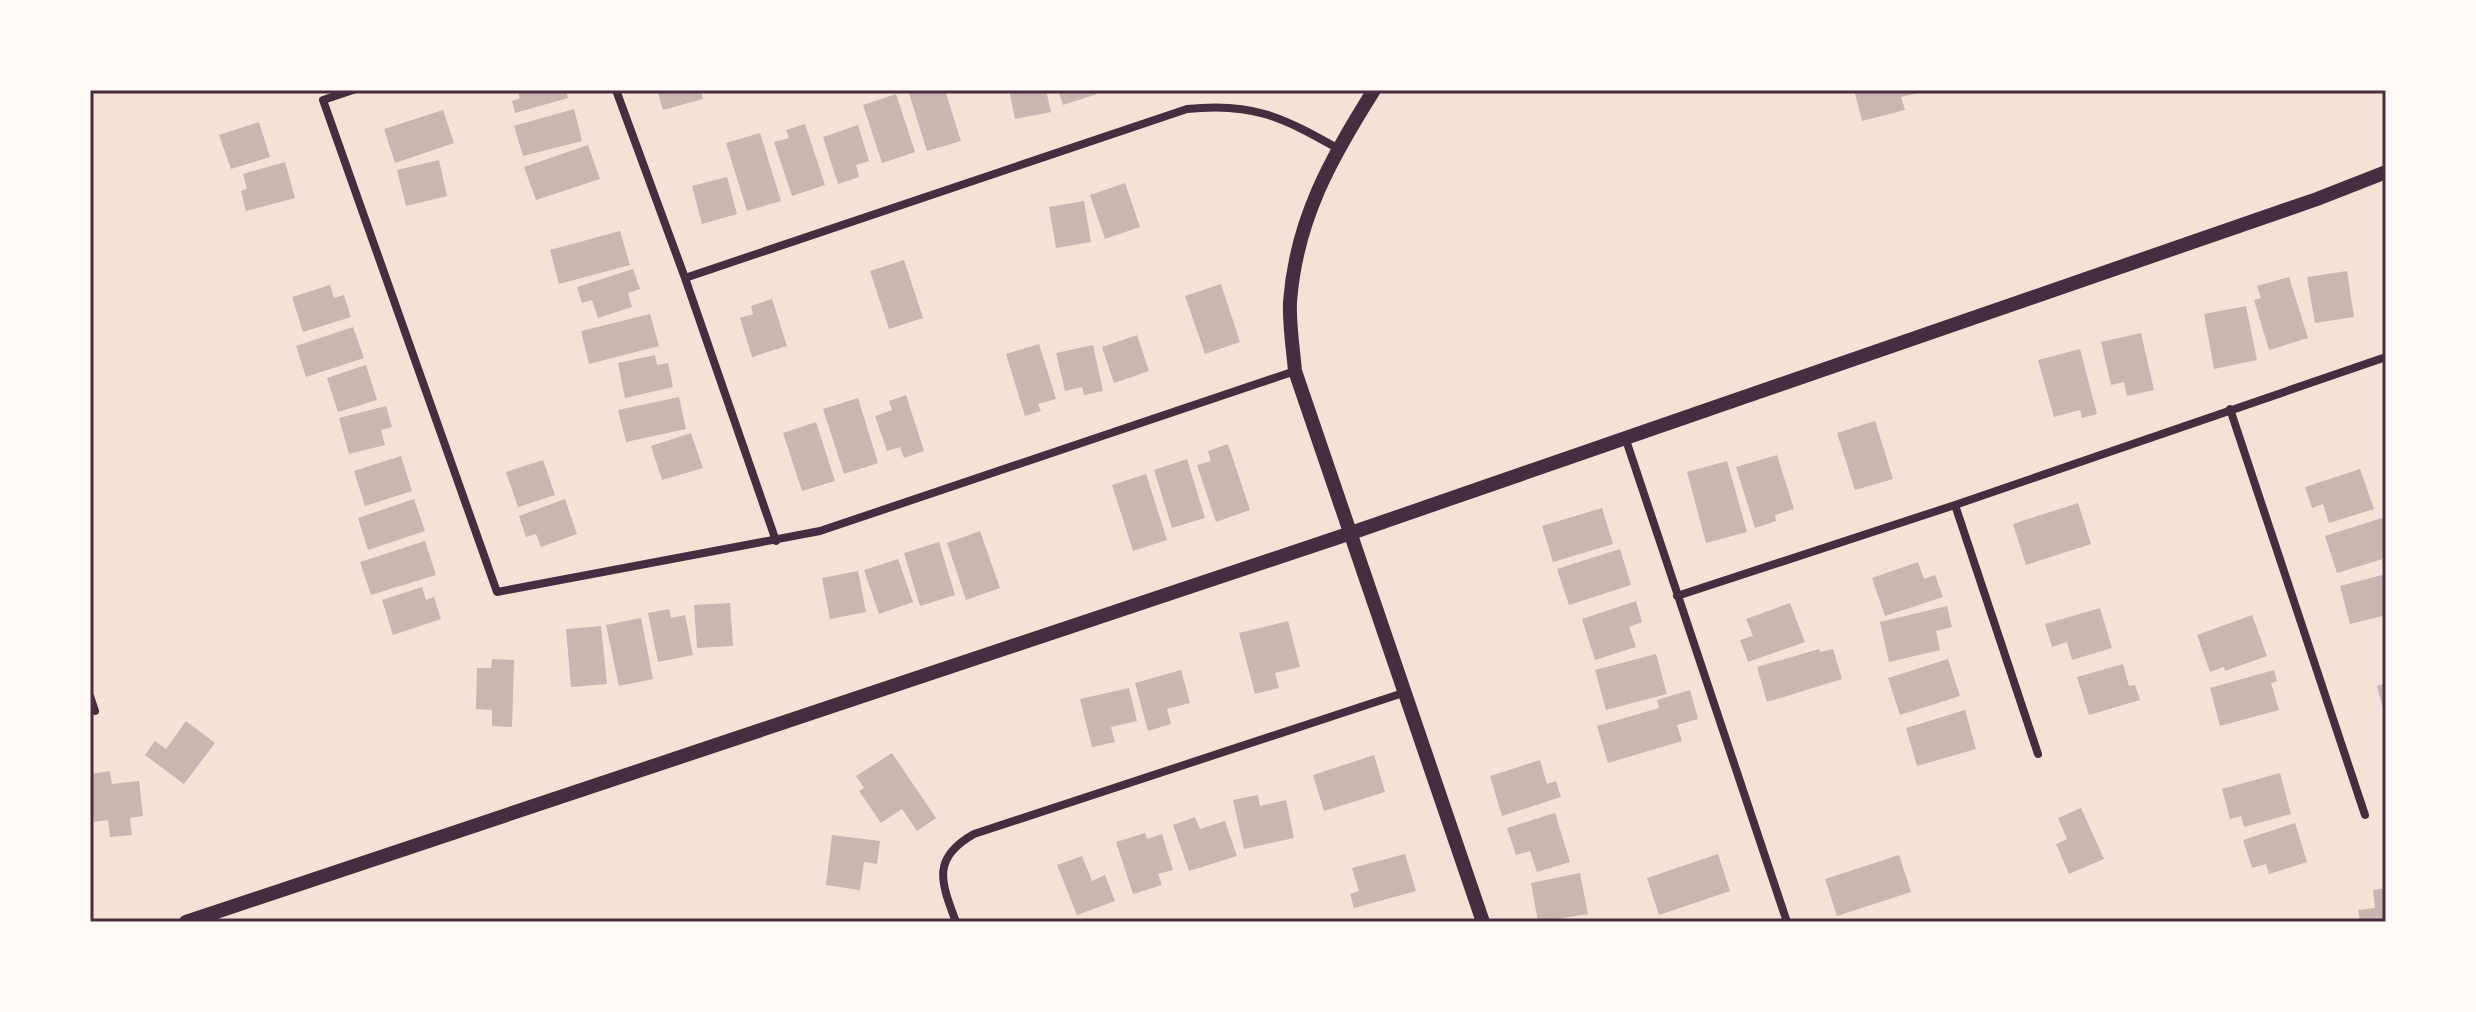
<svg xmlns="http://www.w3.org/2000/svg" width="2476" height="1012" font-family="'Nunito Sans',sans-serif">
<rect width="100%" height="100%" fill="#f7e1d7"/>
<path fill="#ccb4b1" d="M517 90H566L568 98 515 113 512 101 520 98Z
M657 90H701L703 99 663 110Z
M908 90H945L961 141 927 151Z
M1009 90H1046L1051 112 1015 119Z
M1058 90H1095L1097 94 1063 105Z
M1854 90H1917L1918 93 1901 97 1905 110 1862 121Z
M896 94 915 152 882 163 863 105Z
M574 109 582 141 523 156 514 126Z
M443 110 454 143 395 163 384 129Z
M259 122 270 157 231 169 219 135Z
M805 124 825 185 792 196 774 142 789 138 786 130Z
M858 125 869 161 856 165 859 177 838 184 823 137Z
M760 133 781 201 747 211 726 143Z
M588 145 600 179 536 200 524 167Z
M439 160 447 196 406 206 397 170Z
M285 162 295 198 246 211 241 191 247 189 243 174Z
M727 177 737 214 702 224 692 186Z
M1125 183 1140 227 1105 239 1090 195Z
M1084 201 1091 242 1056 248 1049 207Z
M620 231 630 265 559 284 550 250Z
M904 260 923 318 889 329 870 271Z
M633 269 640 289 628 293 632 307 598 318 592 300 582 303 577 287Z
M2347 271 2354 317 2315 323 2307 277Z
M2289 277 2308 338 2269 350 2254 300 2261 298 2257 286Z
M1221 284 1240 342 1205 354 1185 296Z
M330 285 334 298 344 295 351 317 303 332 292 297Z
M772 299 787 346 752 357 740 318 753 314 751 306Z
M2246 306 2257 360 2214 369 2204 314Z
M650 314 659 346 589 364 581 331Z
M353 327 364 358 306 377 296 346Z
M2141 333 2154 390 2127 396 2124 382 2111 385 2101 342Z
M1137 335 1149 371 1114 383 1102 347Z
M1039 344 1056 399 1038 404 1041 411 1025 416 1006 354Z
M1093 345 1103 391 1084 395 1082 387 1065 391 1056 353Z
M2080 349 2097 414 2082 418 2080 410 2054 417 2038 360Z
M655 355 657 365 668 363 673 387 625 398 618 363Z
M366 365 377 400 338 412 327 378Z
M906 395 924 451 904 458 900 447 887 451 875 416 892 410 889 401Z
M679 397 686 429 626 442 618 410Z
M858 398 878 463 844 474 823 409Z
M386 406 392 427 381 430 385 445 349 454 339 418Z
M1875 421 1893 479 1855 490 1837 433Z
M816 422 835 481 802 491 783 433Z
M691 433 703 468 662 480 651 446Z
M1228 444 1250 510 1216 522 1197 465 1211 461 1208 451Z
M1777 455 1794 509 1775 515 1776 521 1755 528 1736 467Z
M401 456 412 491 365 506 354 471Z
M1187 459 1205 518 1172 528 1154 470Z
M543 460 555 495 518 507 506 472Z
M1727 461 1747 532 1706 543 1687 472Z
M2360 469 2374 509 2329 523 2323 504 2312 508 2305 487Z
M1146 474 1167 540 1133 551 1112 485Z
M414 499 425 531 368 550 358 518Z
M565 499 577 534 541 547 536 534 526 537 519 516Z
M2078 503 2091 544 2026 565 2013 524Z
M1602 508 1613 544 1553 562 1542 526Z
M2382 518 2386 530V558L2337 573 2325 536Z
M980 531 1000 588 966 600 947 543Z
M425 541 436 575 371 595 360 562Z
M939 542 955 595 920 606 904 553Z
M1620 549 1631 585 1569 605 1557 569Z
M898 559 913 602 879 614 864 570Z
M1918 562 1924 579 1935 575 1943 597 1885 616 1872 578Z
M858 571 866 612 830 619 822 578Z
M2386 574V615L2350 624 2340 586Z
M422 587 426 600 434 597 441 619 393 635 382 600Z
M1636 601 1642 622 1629 627 1636 647 1595 660 1582 619Z
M730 603 733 646 697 648 694 605Z
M1790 603 1805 642 1748 662 1740 640 1753 636 1746 619Z
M1947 606 1952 627 1936 631 1940 650 1889 662 1880 622Z
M2100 608 2112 648 2072 660 2067 642 2052 647 2045 624Z
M669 609 671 618 685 615 693 655 658 662 648 613Z
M2252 615 2267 656 2225 671 2224 667 2210 672 2197 635Z
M641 618 653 679 619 686 606 625Z
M1288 621 1300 667 1275 673 1279 688 1255 694 1239 633Z
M601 626 607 684 571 687 566 629Z
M1819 649 1820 652 1833 649 1842 679 1767 702 1757 667Z
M1656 654 1667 694 1606 710 1595 670Z
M492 659 514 660 512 727 492 726V710L476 709 477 668H491Z
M1948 659 1960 696 1900 715 1888 678Z
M2123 664 2129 686 2135 685 2140 700 2089 715 2077 677Z
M1181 670 1190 703 1167 709 1171 724 1148 731 1135 683Z
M2274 670 2277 681 2271 683 2279 710 2220 726 2210 688Z
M2386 683V715L2385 716 2377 686Z
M1129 688 1137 721 1111 727 1115 742 1092 747 1080 699Z
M1690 690 1698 719 1677 725 1682 741 1608 763 1597 726 1659 708 1657 700Z
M1965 710 1976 749 1917 766 1906 728Z
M186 721 215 743 184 784 145 755 155 741 166 749Z
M892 753 936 818 917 831 902 809 881 823 859 791 864 788 856 776Z
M1374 755 1385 792 1324 811 1313 775Z
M1540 760 1547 784 1556 781 1561 797 1502 816 1490 776Z
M110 771 112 784 139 781 143 816 130 818 132 835 110 837 108 820 94 822 90 774Z
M2280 773 2291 814 2244 827 2241 816 2230 819 2222 789Z
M1258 795 1260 806 1286 800 1294 838 1244 849 1233 800Z
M2081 808 2104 859 2069 874 2056 844 2067 839 2058 818Z
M1555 813 1570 862 1537 872 1530 851 1516 855 1507 828Z
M1195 817 1200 829 1225 821 1237 856 1189 871 1173 825Z
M2295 823 2307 862 2269 874 2266 864 2252 868 2243 840Z
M1145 833 1147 839 1162 834 1173 870 1158 874 1162 885 1133 894 1116 842Z
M832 835 880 841 877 864 864 862 860 890 826 885Z
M1405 854 1416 891 1354 908 1350 894 1359 891 1352 868Z
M1718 854 1730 891 1659 915 1647 878Z
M1899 855 1911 892 1837 916 1825 879Z
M1082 856 1092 881 1105 875 1115 901 1077 915 1057 865Z
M1580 873 1588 914 1538 922 1531 883Z
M2386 888V922H2360L2358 910 2375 908 2373 890Z"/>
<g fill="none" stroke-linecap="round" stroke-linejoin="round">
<path stroke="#4a2c40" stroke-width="8" d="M353 90 323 100 497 592 820 531 1295 371
M616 90 685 278 776 541
M685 278 1187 109C1252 102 1282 117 1337 148
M2230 409 2365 815
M1625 437 1787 922
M1955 505 2038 754
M1677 596 1955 505 2386 357
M90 696 95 711
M956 922C941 882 931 858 974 834L1403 693"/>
<path stroke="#4a2c40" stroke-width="14" d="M1374 90C1331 158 1296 220 1290 302 1289 324 1293 348 1295 371L1483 922
M186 922 1351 533 2317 199 2386 172"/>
</g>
<rect width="2476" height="1012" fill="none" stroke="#fffaf5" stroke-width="184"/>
<rect x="92" y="92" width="2292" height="828" fill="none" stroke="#4a2c40" stroke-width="3"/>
</svg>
